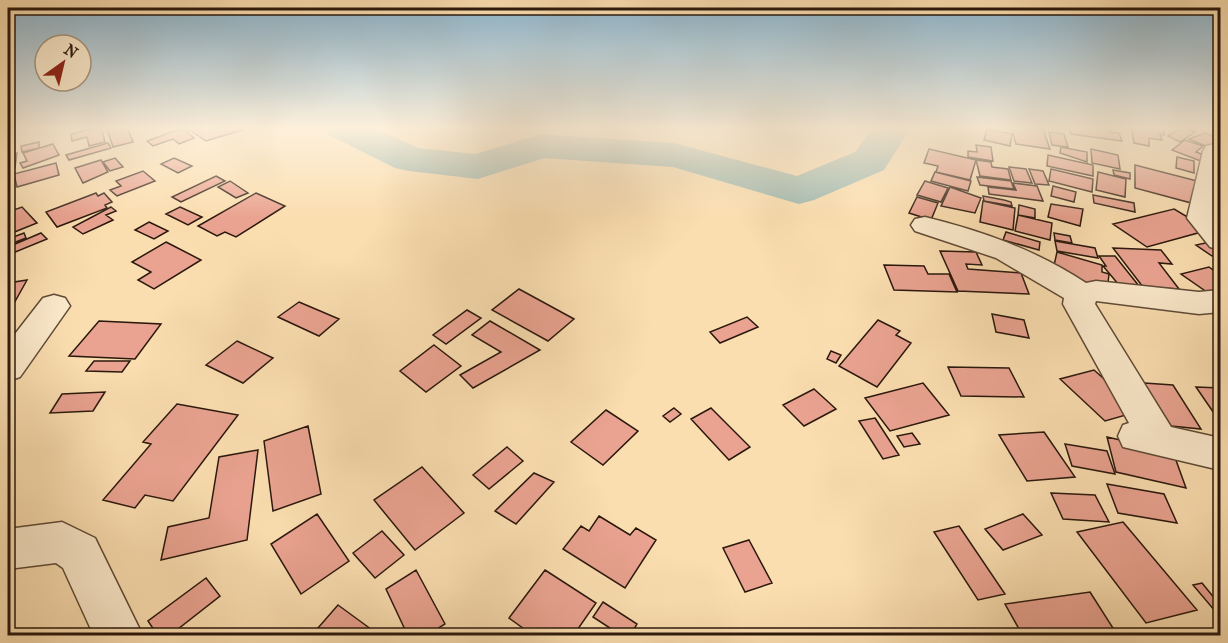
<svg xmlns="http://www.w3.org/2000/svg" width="1228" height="643" font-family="'IM FELL French Canon',serif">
<rect width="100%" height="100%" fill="#fbdeb0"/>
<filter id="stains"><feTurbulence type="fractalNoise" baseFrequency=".00333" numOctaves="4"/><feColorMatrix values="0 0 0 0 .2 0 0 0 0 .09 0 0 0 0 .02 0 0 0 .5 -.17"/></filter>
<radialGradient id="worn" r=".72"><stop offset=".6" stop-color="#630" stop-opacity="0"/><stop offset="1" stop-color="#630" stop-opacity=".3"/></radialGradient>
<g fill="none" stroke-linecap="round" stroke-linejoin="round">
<path fill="#a0bbb2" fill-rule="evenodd" d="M323 127H372L418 148 475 154 541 134 674 143 797 176 855 152 873 127H911L884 170 814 200 799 204 673 167 544 158 478 179 409 171 395 168 329 135Z"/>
</g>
<path fill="#eaa391" stroke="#2a180d" stroke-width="1.5" d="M101 127 105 142 89 146 87 137 72 141 71 134Z
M118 127H127L133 142 113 147 107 129Z
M193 127H236L242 130 206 141 188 129Z
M1011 127 1043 130 1050 149 1016 144Z
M1069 127H1109L1110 132 1119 133 1122 141 1071 134Z
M1131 127H1165L1164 135 1160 134 1162 140 1149 138V146L1134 143Z
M1182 127 1195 132 1180 142 1168 136Z
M182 128 194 138 179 144 173 139 153 146 147 141Z
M987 129 1012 134 1010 146 984 140Z
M1049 132 1064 134 1068 147 1052 145Z
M1205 133 1220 139 1215 144 1220 146V150L1217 151 1189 139Z
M1185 140 1203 146 1196 152 1209 157 1203 162 1172 150Z
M39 142V148L22 152 21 146Z
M108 143 111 148 69 160 66 155Z
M53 144 59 155 23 168 20 163 27 161 23 153Z
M976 145 991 147 993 161 968 157V151L977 152Z
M1061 147 1087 152V162L1060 153Z
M929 149 976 160 970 180 936 172 938 166 924 163Z
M1091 149 1118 155 1120 169 1092 163Z
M17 153 15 168 8 170V155Z
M1048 155 1093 165V176L1047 166Z
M1177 157 1194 161V173L1176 168Z
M115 158 123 167 110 171 103 162Z
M174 158 192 166 178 173 161 164Z
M101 160 108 172 83 183 75 168Z
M976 160 991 162 992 167 1008 169 1011 180 980 176Z
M56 163 59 175 17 187 14 174Z
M1135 165 1201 182 1195 204 1135 188Z
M1009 167 1026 169 1032 183 1014 181Z
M1029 169 1043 171 1049 185 1035 184Z
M1051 169 1093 179 1092 192 1049 181Z
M1113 170 1130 173V179L1114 175Z
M143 171 155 181 117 196 110 190 121 186 116 181Z
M935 172 971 181 968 191 931 181Z
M1098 172 1126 179 1125 197 1096 190Z
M216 176 225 181 181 202 172 197Z
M977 177 1011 181 1014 189 980 185Z
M230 181 248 193 236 198 218 187Z
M925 181 948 188 941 202 917 195Z
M1013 183 1037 186 1043 201 989 194 988 187 1016 190Z
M1053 186 1076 192 1074 202 1051 196Z
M950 187 981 198 975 213 941 206Z
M96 193 98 196 104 193 112 202 105 205 107 208 57 227 46 212Z
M256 193 285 206 236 237 225 232 217 236 198 226Z
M1093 195 1134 203 1135 212 1094 203Z
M983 196 1004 200 1011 202 1012 206 984 201Z
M917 197 938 203 931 220 909 213Z
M983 201 1015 208 1013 230 980 222Z
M1051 204 1083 209 1080 226 1048 217Z
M1019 205 1035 209V218L1018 215Z
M22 207 37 223 12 233 8 228V212Z
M111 207 116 211 106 215 113 220 83 234 73 227Z
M180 207 202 217 188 225 166 214Z
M1174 209 1196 222 1205 231 1147 247 1113 224Z
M1018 215 1052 223 1050 240 1015 231Z
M149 222 168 231 154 239 135 230Z
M1006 232 1040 242 1039 250 1003 240Z
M24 233 26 238 8 245V239Z
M41 233 47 239 8 255V247Z
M1054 233 1070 236 1072 243 1055 240Z
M1055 241 1095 248 1098 258 1057 251Z
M166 242 201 260 154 289 138 280 151 272 132 262Z
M1210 242 1220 249V254L1212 256 1196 245Z
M1113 248 1161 250 1172 264 1159 263 1179 289 1143 287Z
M940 251 976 252 982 265 966 264 968 269 1021 273 1029 294 958 291Z
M1057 252 1102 265V272L1109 274 1107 291 1053 270Z
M1099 256H1115L1139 286 1119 285 1103 266H1106Z
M884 265 924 266 928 274H949L957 292 894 290Z
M1209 267 1220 275V295L1214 297 1181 274Z
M27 280 8 314V283Z
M519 289 574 319 548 341 492 310Z
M299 302 339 319 319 336 278 317Z
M467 310 481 318 446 344 433 335Z
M992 314 1024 320 1029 338 996 332Z
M747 317 758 327 720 343 710 332Z
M878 320 900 331 896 335 911 343 877 387 839 366Z
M99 321 161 324 135 359 69 356Z
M490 321 540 350 473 388 460 375 501 352 472 335Z
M237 341 273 358 243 383 206 365Z
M434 345 461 366 426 392 400 371Z
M831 351 841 355 836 363 827 359Z
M94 361H130L122 372 86 371Z
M948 367 1009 368 1024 397 961 396Z
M1094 370 1140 411 1105 421 1060 379Z
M923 383 949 415 890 431 865 398Z
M1144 383 1173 385 1201 429 1171 426Z
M1196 387 1220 388V422Z
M814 389 836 409 804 426 783 405Z
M105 392 93 411 50 413 62 394Z
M177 404 238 415 173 501 145 495 135 508 103 500 151 444 143 442Z
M674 408 681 414 670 422 663 416Z
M711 408 750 447 729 460 691 419Z
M606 410 638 431 603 465 571 442Z
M875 418 899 455 883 459 859 421Z
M308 426 321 494 273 511 264 441Z
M1044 432 1075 477 1027 481 999 435Z
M912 433 920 444 904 447 897 436Z
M1107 437 1173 452 1186 488 1116 472Z
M1065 444 1107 451 1115 474 1072 466Z
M507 447 523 461 489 489 473 475Z
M258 450 247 540 161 560 168 527 209 518 219 457Z
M422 467 464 513 415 550 374 500Z
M534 473 554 482 516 524 495 511Z
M1107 484 1164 494 1177 523 1118 513Z
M1051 493 1095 495 1109 522 1063 519Z
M317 514 349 561 301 594 271 544Z
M1023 514 1042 535 1003 550 985 529Z
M599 516 630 535 636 528 656 540 625 588 563 549 581 526 589 531Z
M1123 522 1197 610 1146 623 1077 532Z
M959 526 1005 594 978 600 934 532Z
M382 531 404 555 375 578 353 553Z
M749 540 772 583 745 592 723 548Z
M416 570 445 624 426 636H408L386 589Z
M545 570 596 603 573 636H534L509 618Z
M206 578 220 596 169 636H158L148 621Z
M1202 583 1220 605V610L1215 611 1193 585Z
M1090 592 1118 636H1023L1005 604Z
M603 602 637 624 630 636H622L593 617Z
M338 605 379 635 311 636Z"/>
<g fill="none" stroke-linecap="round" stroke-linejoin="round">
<defs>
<path id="street" d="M1215 144 1220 145V188L1215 217 1220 223V250L1210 247 1187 218 1203 151 1206 146Z
M925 217C982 231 1036 250 1086 283L1096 281 1199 292 1220 290V312L1199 314 1096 301 1095 304 1171 427 1220 438V470L1123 447 1118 436 1123 425 1129 423 1063 304 1064 298 996 258 915 231 911 225 915 219Z
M54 295 65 298 70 306 20 377 8 381V343L43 298Z
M62 522 95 538 143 636H94L63 568 56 563 8 569V529Z"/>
</defs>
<use href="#street" stroke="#5e4a36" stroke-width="3"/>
<use href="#street" fill="#fceacc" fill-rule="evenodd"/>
</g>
<linearGradient id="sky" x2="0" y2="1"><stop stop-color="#8bb7d2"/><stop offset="0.59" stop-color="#fdf0db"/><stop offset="1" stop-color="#fdf0db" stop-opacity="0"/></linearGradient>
<rect width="1228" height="217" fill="url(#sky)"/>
<rect width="1228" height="643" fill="none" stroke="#fbdeb0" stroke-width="30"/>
<rect x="9" y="9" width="1210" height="625" fill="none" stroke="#2a180d" stroke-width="3"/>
<rect x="15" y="15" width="1198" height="613" fill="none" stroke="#2a180d" stroke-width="1.5"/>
<g transform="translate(63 63) rotate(34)"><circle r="28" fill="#fceacc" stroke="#a89680" stroke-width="1.5"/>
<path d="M0-4.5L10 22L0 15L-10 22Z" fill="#8f2418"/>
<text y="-9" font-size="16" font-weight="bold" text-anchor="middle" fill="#2a180d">N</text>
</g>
<rect width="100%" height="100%" filter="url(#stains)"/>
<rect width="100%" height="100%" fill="url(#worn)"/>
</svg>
